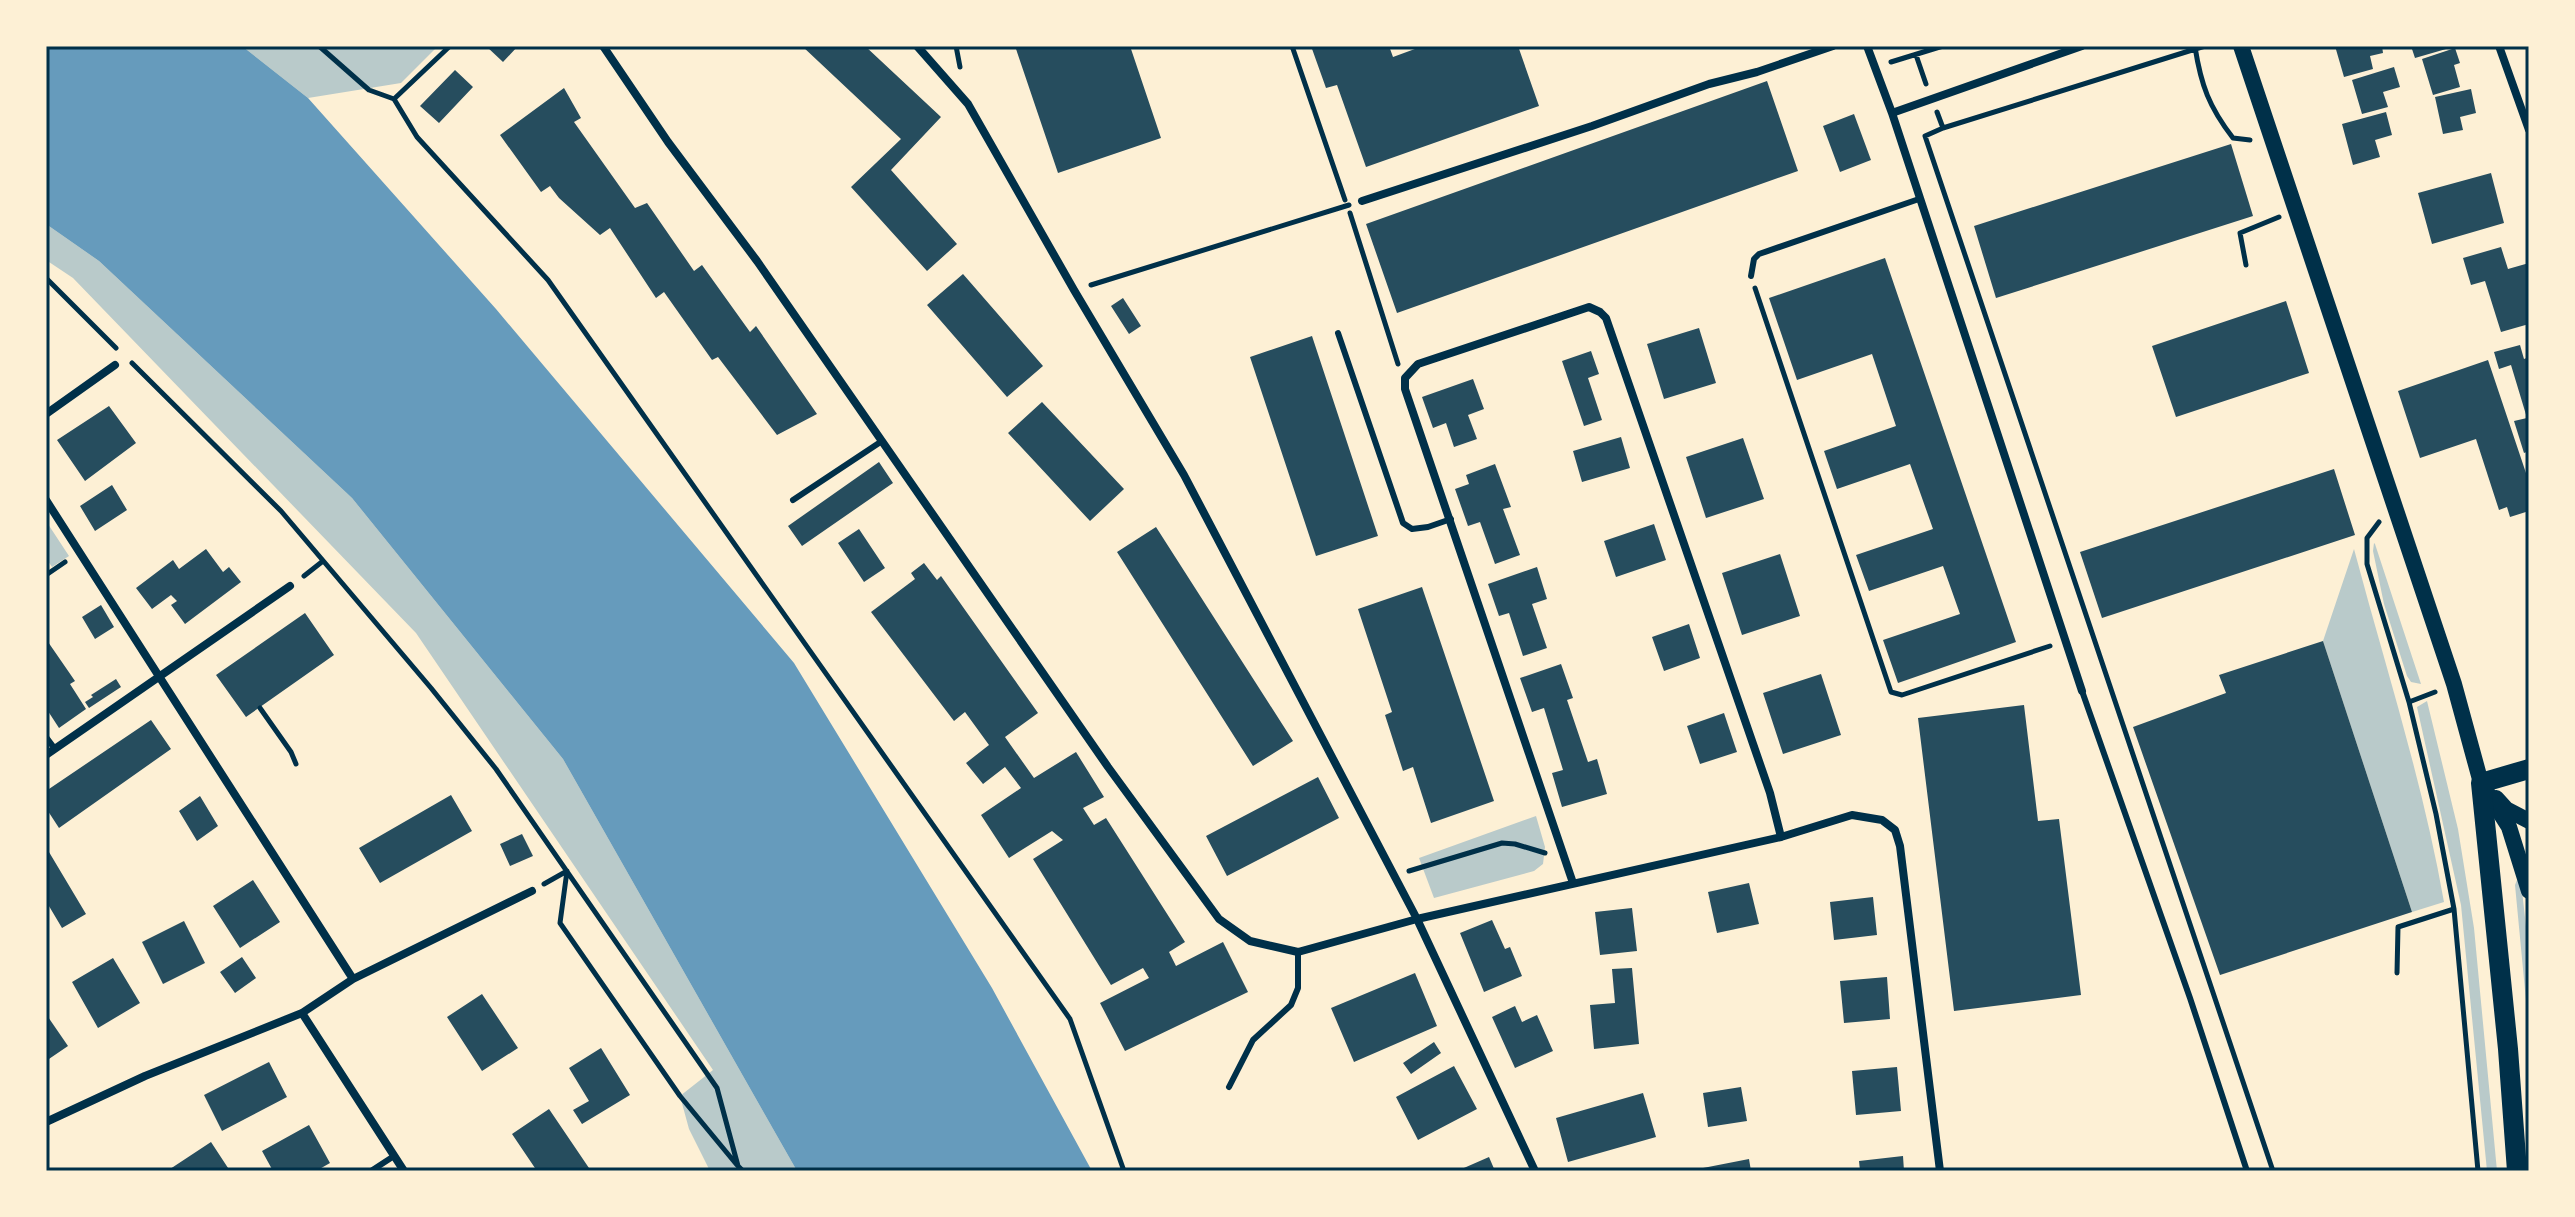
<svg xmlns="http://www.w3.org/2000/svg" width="2575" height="1217" font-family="'PT Sans',sans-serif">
<rect width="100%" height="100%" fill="#fdf0d5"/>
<path fill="#b9caca" d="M242 46H438L401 83 308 98Z
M46 224 99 261 352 498 563 759 797 1171H710L689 1129 680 1096 713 1070 416 633 73 278 46 260Z
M46 521 69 556 52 567 46 558Z
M2374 543 2375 544 2421 684 2411 682 2407 676 2384 604 2373 551Z
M2354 549C2385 666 2423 782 2444 902L2412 912 2323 641Z
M2427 701 2458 829 2474 928 2497 1171H2487L2461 905 2417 707Z
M1536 816 1545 847 1543 864 1534 871 1434 898 1419 858Z
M2517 880 2521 882 2529 953V1032L2515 885Z"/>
<path fill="#669bbc" d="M46 46H242L308 98 496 309 794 663 992 988 1092 1171H797L563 759 352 498 99 261 46 224Z"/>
<path fill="#264d5e" d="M486 46H518L503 62Z
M802 46H865L941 117 891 170 957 244 927 271 851 187 901 139Z
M1015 46H1130L1161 138 1058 173Z
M1311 46H1389L1393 57 1423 46H1518L1539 106 1366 167 1337 85 1326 88Z
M2335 46H2382L2383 53 2370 56 2373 69 2344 77Z
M2411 46H2453V47L2415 58Z
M2455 48 2460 63 2454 65 2460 87 2433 95 2422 59Z
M2394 67 2400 87 2383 92 2388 107 2362 114 2352 80Z
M455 70 473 87 439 123 420 106Z
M1767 81 1798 171 1397 313 1366 224Z
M564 88 581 118 574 122 635 208 647 203 694 271 702 265 750 332 756 326 817 414 777 435 718 357 712 360 664 292 656 298 610 228 600 235 559 198 550 186 541 192 500 135Z
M2471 89 2476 113 2460 117 2463 130 2443 134 2435 97Z
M2386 112 2392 135 2375 140 2380 157 2353 165 2342 124Z
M1854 114 1871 160 1840 172 1823 126Z
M2231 144 2253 216 1996 298 1974 226Z
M2491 173 2504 223 2432 244 2418 193Z
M2501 247 2508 269 2529 263V324L2501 332 2485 281 2471 285 2463 258Z
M1885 258 2016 642 1898 683 1883 640 1960 614 1943 566 1869 591 1856 555 1933 529 1910 464 1837 489 1824 451 1896 426 1872 354 1797 380 1769 298Z
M963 274 1043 366 1007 397 927 305Z
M1123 298 1141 326 1129 334 1111 306Z
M2286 301 2309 373 2176 417 2152 346Z
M1699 328 1716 383 1664 399 1647 344Z
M1312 336 1378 536 1316 556 1250 357Z
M2520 345 2524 359 2529 357V451L2524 453 2514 421 2527 418 2511 365 2499 369 2494 352Z
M1591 351 1599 374 1588 378 1602 420 1584 426 1562 361Z
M2488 360 2529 482V511L2510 517 2507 507 2499 510 2476 439 2420 458 2398 391Z
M1473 379 1484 409 1468 415 1477 439 1454 447 1446 423 1433 428 1422 397Z
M1042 402 1124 489 1090 521 1008 433Z
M109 406 136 443 85 481 57 440Z
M1621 437 1630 468 1582 482 1573 451Z
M1743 438 1764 499 1706 518 1686 457Z
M879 462 893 483 802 546 788 526Z
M1495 464 1511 507 1503 509 1520 555 1495 564 1480 522 1468 526 1455 489 1469 484 1466 475Z
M2334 469 2355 535 2102 618 2080 552Z
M112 485 127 510 95 531 80 506Z
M1654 524 1666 560 1616 577 1604 541Z
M1156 527 1293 741 1253 766 1117 552Z
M859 529 885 568 864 582 838 543Z
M206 549 223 572 229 567 241 582 185 624 171 605 177 601 171 595 152 609 136 588 173 560 179 569Z
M1780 554 1800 616 1742 635 1722 573Z
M924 563 937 580 941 576 1038 713 1005 737 1034 778 1076 752 1104 797 1083 808 1094 825 1106 818 1185 942 1169 952 1176 966 1223 942 1248 992 1125 1051 1100 1003 1149 978 1143 968 1111 985 1033 859 1063 840 1052 831 1009 858 981 815 1021 788 1005 767 983 784 966 763 989 745 965 712 954 721 871 612 915 579 911 573Z
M1537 567 1547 599 1532 604 1547 648 1523 656 1509 613 1499 616 1488 584Z
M1422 587 1494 801 1431 823 1413 767 1403 771 1385 715 1392 712 1358 609Z
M101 605 114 627 95 639 82 617Z
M305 613 334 655 246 717 216 675Z
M1689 624 1700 658 1664 671 1652 637Z
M46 639 75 681 70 684 86 709 59 728 46 708Z
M2323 641 2412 912 2220 975 2133 727 2226 693 2219 675Z
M1561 664 1573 698 1567 700 1588 762 1597 759 1607 794 1562 807 1552 773 1563 770 1544 708 1532 712 1520 678Z
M1821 674 1841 735 1783 754 1763 693Z
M116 679 121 687 89 708 85 702 93 697 91 695Z
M2024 705 2038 821 2059 819 2081 995 1954 1011 1918 718Z
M1724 713 1737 752 1700 764 1687 726Z
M151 720 171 749 59 828 46 808V791Z
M1318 777 1339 818 1227 876 1206 836Z
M451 795 472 831 380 883 359 848Z
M200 796 218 826 197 841 179 811Z
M522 834 533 856 510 866 500 844Z
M46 847 86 914 62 928 46 901Z
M253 880 280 922 240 948 213 906Z
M1749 883 1759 924 1717 933 1708 892Z
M1873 897 1877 935 1834 940 1830 902Z
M1632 908 1637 951 1600 955 1595 912Z
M1492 920 1505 949 1510 947 1522 976 1484 992 1460 933Z
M184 921 205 963 163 984 142 942Z
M242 957 256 978 235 993 220 972Z
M113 958 140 1003 98 1028 72 982Z
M1632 968 1639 1044 1594 1049 1590 1005 1615 1003 1612 969Z
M1415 973 1437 1026 1354 1062 1331 1008Z
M1887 977 1890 1019 1844 1023 1840 981Z
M482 994 518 1048 482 1071 447 1017Z
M1515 1006 1522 1022 1537 1015 1553 1051 1515 1068 1492 1017Z
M46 1014 68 1046 46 1061Z
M1434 1042 1441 1053 1411 1074 1403 1063Z
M601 1048 630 1095 582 1124 573 1110 589 1101 569 1068Z
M269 1062 287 1097 222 1131 204 1095Z
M1454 1066 1477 1109 1418 1140 1396 1097Z
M1897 1067 1901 1111 1856 1115 1852 1071Z
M1741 1087 1747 1121 1708 1127 1703 1093Z
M1643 1093 1656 1137 1568 1162 1556 1118Z
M549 1109 591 1171H537L512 1134Z
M309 1125 330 1163 316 1171H273L262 1151Z
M211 1142 230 1171H167Z
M1903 1156 1904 1171H1860L1859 1161Z
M1489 1157 1495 1171H1457Z
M1749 1159 1751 1171H1704L1703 1168Z"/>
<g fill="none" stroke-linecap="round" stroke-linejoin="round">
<path stroke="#003049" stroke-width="5" d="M319 46 369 90 394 99
M956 46 960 67
M1292 46 1345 200
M2195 47C2201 85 2209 107 2233 138L2250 140
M1916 55 1926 84
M1891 62 1943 46
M394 99 417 137 548 280 1070 1019 1124 1171
M394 99 450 46
M1937 112 1943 128 2205 46
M1943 128 1925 136 2273 1171
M1350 213 1398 364
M2246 265 2240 233 2279 217
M46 278 116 348
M1091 285 1349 205
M1755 288 1891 692 1902 695 2050 646
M132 363 281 511 431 688 496 769 717 1088 738 1166 743 1171
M2379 522 2367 538V564L2409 702 2436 814 2454 909 2478 1171
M46 575 65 562
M304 576 323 561
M2409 702 2435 692
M260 708 291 752 296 764
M567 871 560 923 680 1096 737 1165
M1409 871 1502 843 1515 844 1545 853
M544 884 567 871
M2397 973 2398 927 2454 909"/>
<path stroke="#003049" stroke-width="6" d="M1751 276 1754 259 1759 254 1919 199
M1338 333 1403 523 1412 529 1428 527 1451 519
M793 500 882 441
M2082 691 2190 998 2247 1171
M46 737 55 749
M46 929V930
M1229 1087 1253 1040 1291 1005 1298 988V952
M371 1171 394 1156"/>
<path stroke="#003049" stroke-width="8" d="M603 46 668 142 757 261 1108 767 1219 919 1250 941 1298 952 1417 919 1781 837 1852 815 1882 820 1895 830 1900 846 1940 1171
M917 46 968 104 1074 290 1184 475 1417 919 1535 1171
M1867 46 1892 113 2082 691
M2499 46 2529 130
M1892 113 2082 46
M1362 201 1592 126 1709 84 1757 72 1833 46
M46 414 115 365
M46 500 353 979
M46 755 290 586
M1573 883 1405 389V378L1418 364 1589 307 1600 312 1606 318 1770 793 1781 837
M302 1013 404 1171
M46 1122 145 1076 302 1013 353 979 532 891"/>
<path stroke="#003049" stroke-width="16" d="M2241 46 2454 684 2481 783 2509 827 2529 891
M2496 798 2506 809 2529 821"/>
<path stroke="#003049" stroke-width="20" d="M2517 1171 2508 1049 2481 783 2529 769"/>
</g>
<rect width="2575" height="1217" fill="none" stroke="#fdf0d5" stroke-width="96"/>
<rect x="48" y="48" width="2479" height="1121" fill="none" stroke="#003049" stroke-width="3"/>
</svg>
